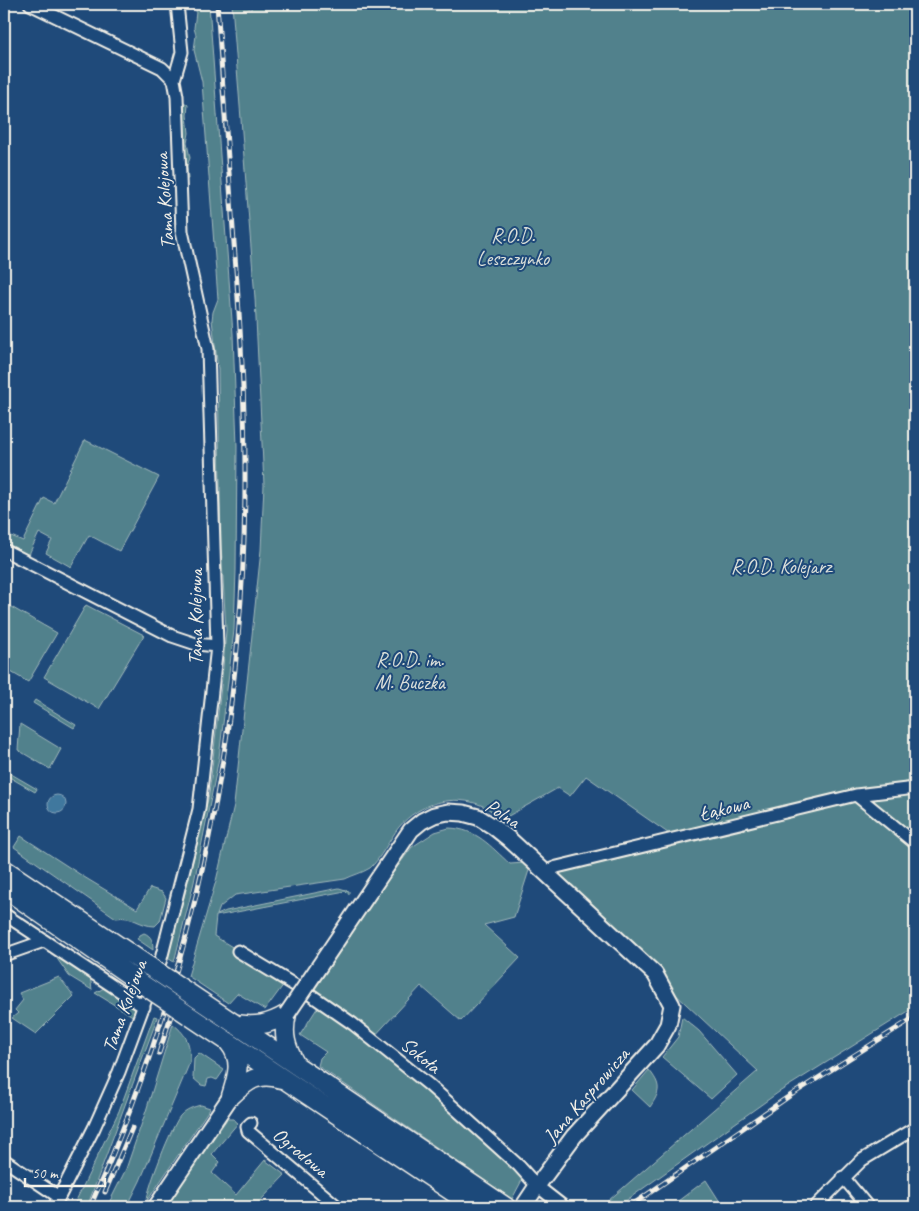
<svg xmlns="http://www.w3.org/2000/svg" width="919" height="1211" font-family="Caveat,sans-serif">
<rect width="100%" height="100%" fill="#1f4a7a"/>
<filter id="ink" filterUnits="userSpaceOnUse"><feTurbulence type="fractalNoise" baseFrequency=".02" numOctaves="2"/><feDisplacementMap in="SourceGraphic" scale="10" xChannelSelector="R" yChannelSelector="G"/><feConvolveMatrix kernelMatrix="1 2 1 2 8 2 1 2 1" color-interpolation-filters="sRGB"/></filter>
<g filter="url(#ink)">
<path fill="#51818c" stroke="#a2b9ba" d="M197 4H209L233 334 237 446 236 570 234 630 219 758 194 882 174 962 166 957 184 897 209 795 223 668 226 630 221 544 218 369 212 320 213 312 218 299 202 82 194 50 196 35 194 28Z
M232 4H244L251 10V4H915V1007L779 1092 617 1207H601L758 1071 544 872 675 838 586 776 570 796 558 788 503 819C496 815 490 809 483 806 454 793 419 803 399 827 391 837 379 861 370 868 362 873 353 875 345 879L235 895 220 907 217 915 226 911 339 888 349 891V895L345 891 216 916 214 936 287 980 265 1010 237 993 228 1003 188 976 216 881 234 805 261 550 264 485 255 298Z
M184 102 188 105 187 115 189 133 187 143 190 158 187 166 188 179H186Z
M85 440 159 477 119 551 89 535 71 567 46 553 52 540 39 533 30 552 29 558 8 548 4 544V533L23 541 44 498 54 503Z
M4 603 57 633 28 682 4 668Z
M86 605 144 635 99 709 44 677Z
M35 700 76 725 74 728 33 703Z
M20 724 61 749 50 769 18 750Z
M6 771 37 789 35 792 4 774Z
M449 828C477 829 490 846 510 864L525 863 532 861 514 917 484 925 520 958 461 1021 421 986 372 1039 522 1175 521 1182 512 1199 318 1066 320 1058 326 1052 300 1035 321 1002 311 995 389 878 412 847 435 832Z
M21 836 84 877 137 909 150 888 162 892 166 898 160 921 155 926C139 926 133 915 116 918L14 847Z
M144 933C152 936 153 942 153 950L137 939 140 935Z
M45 941 90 975 92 990 69 976Z
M59 977 74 996 36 1034 12 1018 18 1013 15 1010 23 1000 19 993Z
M104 988 114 992 142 1012 139 1020 95 993Z
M154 1016 157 1017 154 1027 87 1207H73L119 1111Z
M682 1017 699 1031 737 1075 711 1099 662 1057 678 1037Z
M173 1024C188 1036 190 1044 190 1062L140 1181 127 1207H107L126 1169 146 1111Z
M199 1053 224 1070 217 1080 212 1078 208 1079 206 1086 201 1085 193 1078 194 1058Z
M649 1070C661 1085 661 1091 650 1107L632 1090Z
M201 1105 210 1108 147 1201C147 1188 172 1126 180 1116 186 1109 193 1107 201 1105Z
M227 1119H233L238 1123 212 1154 220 1162 212 1173 236 1195 265 1160 285 1175 261 1200 267 1207H165Z
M706 1180 722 1205 720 1207H670Z"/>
<path fill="#41789e" stroke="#89a8bc" d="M48 804a9 9 0 1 1 18 0a9 9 0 1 1-18 0Z"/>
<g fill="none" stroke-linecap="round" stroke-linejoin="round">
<defs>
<path id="street" d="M30 4 162 68 174 80
M4 550 172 636 196 644 217 646
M856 795 915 843
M544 872 557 867 856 795 915 788
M4 914 144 1007
M238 951 311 995 353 1024 429 1085 519 1166 537 1186 564 1207
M4 955 44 941
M251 1123 247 1127 248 1131 338 1207
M4 1160 59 1197
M843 1177 868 1207
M54 1207 94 1128 119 1072 161 959 199 809 217 646 208 349 182 231 177 96 174 80 182 52 177 4
M815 1207 862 1160 915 1128"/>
<path id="secondary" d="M343 931 411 830 422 821 434 815 448 812 463 813 478 817 494 827 509 839 655 974 672 1005 668 1025 656 1046 574 1136 537 1186 523 1207
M156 1207 231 1096"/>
<path id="primary" d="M4 869 150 967
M4 888 142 984
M287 1014C282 1034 286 1048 296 1065
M235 1024 506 1207
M235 1024C255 1027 269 1025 287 1014
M227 1041 475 1207
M229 1043C243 1060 237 1077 231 1096
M231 1096C248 1080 258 1072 281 1079"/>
</defs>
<use href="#street" stroke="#f4f1e8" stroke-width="15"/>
<use href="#secondary" stroke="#f4f1e8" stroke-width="19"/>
<use href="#primary" stroke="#f4f1e8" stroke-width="21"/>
<use href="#street" stroke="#1f4a7a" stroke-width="11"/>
<use href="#secondary" stroke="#1f4a7a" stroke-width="15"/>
<use href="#primary" stroke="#1f4a7a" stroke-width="18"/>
<defs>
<path id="rail" d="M159 1053 179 991
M105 1192 132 1128
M90 1207C194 976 246 725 245 471 245 395 240 319 234 243 229 164 223 84 217 4
M629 1207 788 1097 915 1017"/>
</defs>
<use href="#rail" stroke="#f4f1e8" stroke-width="5"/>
<use href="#rail" stroke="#1f4a7a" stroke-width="3" stroke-dasharray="9" stroke-linecap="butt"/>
<defs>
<path id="secondary-bridge" d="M287 1014 343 931"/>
<path id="primary-bridge" d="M150 967 235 1024
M142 984 227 1041"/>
</defs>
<use href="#secondary-bridge" stroke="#f4f1e8" stroke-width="19" stroke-linecap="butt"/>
<use href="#primary-bridge" stroke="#f4f1e8" stroke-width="21" stroke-linecap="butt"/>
<use href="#secondary-bridge" stroke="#1f4a7a" stroke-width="15"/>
<use href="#primary-bridge" stroke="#1f4a7a" stroke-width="18"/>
</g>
</g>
<g text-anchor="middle" stroke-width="4" stroke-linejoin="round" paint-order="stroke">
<g font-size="20" fill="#f4f1e8" stroke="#1f4a7a">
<text transform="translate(164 201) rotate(-94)" y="7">Tama Kolejowa</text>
<text transform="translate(195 617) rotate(-90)" y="7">Tama Kolejowa</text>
<text transform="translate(724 808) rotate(-14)" y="7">Łąkowa</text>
<text transform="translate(503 813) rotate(33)" y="7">Polna</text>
<text transform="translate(124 1006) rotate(-70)" y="7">Tama Kolejowa</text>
<text transform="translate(421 1055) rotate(39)" y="7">Sokoła</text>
<text transform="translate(586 1095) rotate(-49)" y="7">Jana Kasprowicza</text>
<text transform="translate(301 1152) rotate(40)" y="7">Ogrodowa</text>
</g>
<g font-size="20" fill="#dce0da" stroke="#1f4a7a">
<text x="513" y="242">R.O.D.<tspan x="513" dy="23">Leszczynko</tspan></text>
<text x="781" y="573">R.O.D. Kolejarz</text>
<text x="410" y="666">R.O.D. im.<tspan x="410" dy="23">M. Buczka</tspan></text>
</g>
</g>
<rect width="919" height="1211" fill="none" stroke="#1f4a7a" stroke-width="20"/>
<rect x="10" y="10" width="899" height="1191" fill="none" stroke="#f4f1e8" stroke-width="2" filter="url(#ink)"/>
<path d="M25 1178v8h80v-8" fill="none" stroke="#f4f1e8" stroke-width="2.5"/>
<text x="32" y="1178" font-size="15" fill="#f4f1e8" stroke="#1f4a7a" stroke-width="4" paint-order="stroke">50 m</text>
</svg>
